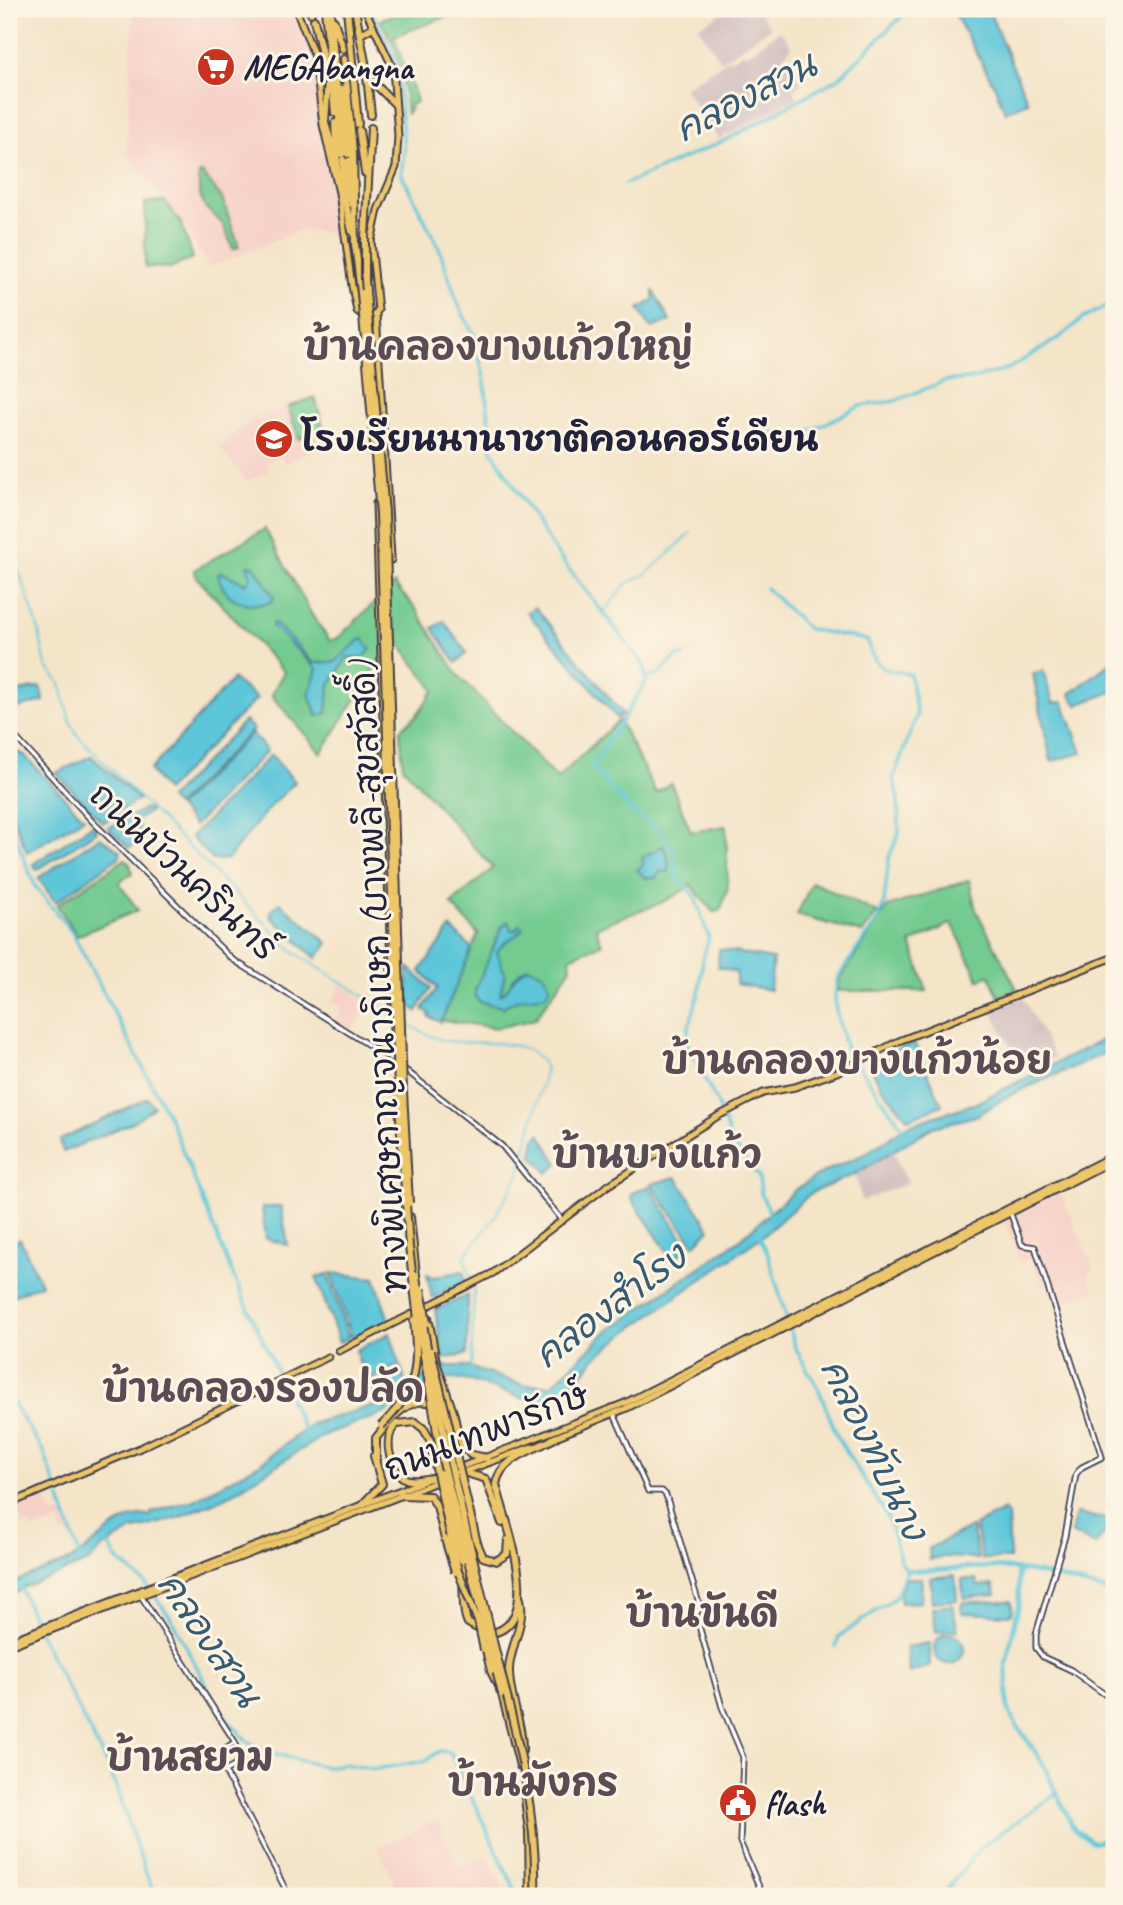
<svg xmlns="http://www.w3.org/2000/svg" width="1123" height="1905" font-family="Caveat,'Playpen Sans Thai',sans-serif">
<rect width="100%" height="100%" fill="#fcf5e5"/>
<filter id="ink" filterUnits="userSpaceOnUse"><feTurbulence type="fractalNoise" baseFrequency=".0143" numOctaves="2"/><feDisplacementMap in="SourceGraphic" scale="14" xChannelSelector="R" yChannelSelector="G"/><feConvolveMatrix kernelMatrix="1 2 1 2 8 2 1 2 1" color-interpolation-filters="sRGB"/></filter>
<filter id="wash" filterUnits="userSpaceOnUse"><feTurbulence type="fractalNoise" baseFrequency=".00686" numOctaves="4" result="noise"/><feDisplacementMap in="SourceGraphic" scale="28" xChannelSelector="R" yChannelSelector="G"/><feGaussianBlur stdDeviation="1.57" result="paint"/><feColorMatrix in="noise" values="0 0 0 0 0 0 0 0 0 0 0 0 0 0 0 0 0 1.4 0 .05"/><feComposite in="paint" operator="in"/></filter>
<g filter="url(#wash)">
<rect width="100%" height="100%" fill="#f4e4c8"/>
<path fill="#f7d1c7" d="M131 9H294L311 49 319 85 320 126 345 238 313 230 299 231 209 268 178 217 126 155 133 20Z
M316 396 324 422V430L317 434 322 444 285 464 281 456 266 462 269 470 246 482 220 447 250 420Z
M341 985 371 1004 352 1030 336 1020 342 1008 332 1001Z
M1060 1192 1094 1268 1088 1277 1095 1292 1056 1305 1036 1242 1023 1244 1015 1216Z
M1011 1218 1021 1246 1033 1245 1046 1285 1041 1287 1031 1258 1019 1263 1005 1220Z
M44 1493 52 1515 63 1512 70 1533 63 1535 59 1522 33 1530 29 1523 23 1526 15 1505Z
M437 1820 458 1866 488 1855 506 1896H401L378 1848Z"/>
<path fill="#d2bfc0" d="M728 9H757L771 28 721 61 698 27Z
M780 30 792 47 782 57 802 82 793 90 798 97 719 139 684 88 730 58 732 60 743 52 746 55Z
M1023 997 1055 1057 1024 1071 991 1010Z
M893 1151 908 1183 862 1201 855 1174Z"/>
<path fill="#73cb90" stroke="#4a7666" stroke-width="2" d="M405 9H468L394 36 417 101 411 105 407 115C403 76 401 54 380 20Z
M202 173 222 198 239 247 233 249 223 224 205 207 199 192V174Z
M165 201 181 223 193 258 170 268 145 267V203Z
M315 397 323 428 299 439 288 407Z
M265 529 312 615 330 641 338 638 394 584 416 609 458 675 557 779 619 720 656 793 671 783 691 832 726 826 728 888 720 911 713 912 691 885C662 908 629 912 596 928L602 944 570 957 571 968 535 1019 497 1028 441 1020 478 934 451 904 493 868 403 767 400 730 417 715 434 690 395 638 321 753 271 695 284 672 197 578 194 570Z
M125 859 130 864 132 873 119 883 138 910 77 936 57 905Z
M969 880 976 910 1017 989 999 997 989 975 979 980 952 923 911 943 927 991H838L840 979 887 907Z
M812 882 878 913 862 933 797 915Z"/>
<path fill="#5dc6d9" stroke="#40748a" stroke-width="2" d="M952 9H988L1028 102 1005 112 995 87Z
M653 290 670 321 651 328 639 309 653 300Z
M247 565 254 566 274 597 271 602C248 609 223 601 218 574L221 572 246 584 251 576Z
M535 607 623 714 617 718 527 612Z
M444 621 467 653 456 663 433 628Z
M273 623C279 624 304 654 313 663L335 662 360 640 363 639 371 649C363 660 359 657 347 657L329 687 327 713 317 716 309 694 317 669 272 626Z
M1114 660V691L1077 705 1070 694Z
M1043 670 1053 703 1063 702 1082 753 1051 761 1033 674Z
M233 679 257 698 166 791 150 770Z
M40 687 44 701 10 710 9 693Z
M245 721 254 729 176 806 169 799Z
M252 733 267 751 194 826 178 807Z
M12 751 23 754 84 818 27 852 9 808V753Z
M271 755 295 782 268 809 228 859 213 860 191 837Z
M91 756 139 799 103 823 56 773Z
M146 808 150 811 136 821 143 838 129 848 108 828Z
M92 825 97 831 37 870 33 864Z
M100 837 121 852 119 857 56 902 54 900 38 878Z
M663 846 668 857 669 872 661 871 655 878H646L637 870 643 865 642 858Z
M280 903 328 943 316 958 271 917V911Z
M508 921 511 930H516L519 925 523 928C517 939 506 937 497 952L505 974 500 995C511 990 510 975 528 967L543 973 550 986 546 995 518 999 503 1007 480 1002 475 997V990L502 927Z
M451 928 472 948 441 1022 429 1017 430 1014 423 1009 437 988 420 971Z
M719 949 773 959 770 990 736 984V972L718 967Z
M408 967 431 988 417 1011 408 1005Z
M1114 1034V1049L1010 1095 976 1116 933 1127 855 1174 811 1193 764 1235 632 1328 594 1359 577 1382 552 1397 525 1399 471 1381 450 1378 436 1380 385 1413 326 1434 227 1497 177 1518 131 1531 102 1548 89 1562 25 1587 9 1597V1585C29 1574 50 1570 70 1560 95 1548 119 1511 150 1516L152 1512 194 1500 258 1465 311 1424 376 1405 442 1366H466L523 1385H552L605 1333 742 1238 795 1190 820 1174 866 1153 909 1125 976 1103Z
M915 1044 942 1105 908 1119 882 1088 869 1064 900 1048Z
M147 1098 154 1107 131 1123 63 1152 60 1140Z
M540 1134 558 1164 548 1173 532 1155 535 1139Z
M676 1177 710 1229 694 1245 651 1184Z
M649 1186 688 1247 673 1260 631 1198 632 1193Z
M281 1206 288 1245 266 1239 262 1208Z
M20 1239 41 1284 9 1298V1244Z
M463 1271 466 1282 432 1298 427 1274 434 1277Z
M331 1273 375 1278 389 1321 352 1337Z
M328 1274 349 1338 339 1342 316 1277Z
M468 1295 467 1354 443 1359 435 1310Z
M390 1333 400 1364 365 1383 356 1350Z
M401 1367 405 1381 403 1385 373 1398 371 1386Z
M1004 1510 1008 1516 1010 1559H982L975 1525Z
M1076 1514 1113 1520 1114 1522 1095 1545 1071 1533Z
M972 1527 978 1559C962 1559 944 1554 930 1560L929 1548Z
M955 1575 957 1600 932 1602 930 1578Z
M906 1578H922L921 1602 901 1603 899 1593Z
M962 1579H976L978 1586 993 1585 996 1595 963 1598Z
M1011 1601 1013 1612 1009 1615 962 1613 961 1606 964 1602Z
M952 1605 958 1630 936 1632 932 1608Z
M934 1649a15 15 0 1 1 30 0a15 15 0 1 1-30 0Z
M930 1643V1665L909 1673 906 1647Z"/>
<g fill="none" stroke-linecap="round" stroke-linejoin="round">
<path stroke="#5dc6d9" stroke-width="2" d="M9 565 19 572 38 627 46 666 60 683 70 721 77 735 295 953 390 1012
M604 612 626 584 645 575 691 533
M404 1021C416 1029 433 1039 448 1041 478 1046 531 1034 546 1069L519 1174 495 1217 464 1257 474 1288 471 1370"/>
<path stroke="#5dc6d9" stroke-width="3.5" d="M374 9V16L397 64 404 152 401 173 439 248 458 304 475 337 485 382 492 451 555 551 644 665 646 682 592 768 633 812 665 835 673 852 676 877 695 897 709 938 703 957 699 993 688 1030V1048L717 1102 732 1143 759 1177 761 1194 772 1217
M625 184 730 138 839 78 909 9
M765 419 779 443 783 445 860 406 895 401 945 381 977 378 1010 368 1059 338 1082 319 1114 302
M766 588 808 629 867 640C875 669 881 669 910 674L917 715 893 778 898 799 899 834 889 857 884 903 879 918 837 978 835 995 836 1012 846 1049 905 1131
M647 678 658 675 677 656H684
M12 828 35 886 72 932 170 1119 232 1273 305 1432
M758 1234 767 1252 796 1349 819 1390 839 1440 889 1519 901 1563 907 1570 895 1598 839 1636 836 1647
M9 1397 44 1452 80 1557
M107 1542 117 1559 145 1583 171 1618 220 1711 247 1741 260 1750 326 1767 343 1764 376 1769 425 1761 439 1751 450 1752 518 1896
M20 1585C42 1650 81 1708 109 1770 128 1811 136 1856 156 1896
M942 1896 981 1847 1056 1794"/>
<path stroke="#5dc6d9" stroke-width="4.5" d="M907 1570C934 1572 961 1567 988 1567 1033 1568 1072 1582 1114 1593
M1018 1570 1019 1603 1006 1664 1008 1708 1013 1720 1041 1760 1074 1829 1093 1842 1114 1837"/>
</g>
</g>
<g filter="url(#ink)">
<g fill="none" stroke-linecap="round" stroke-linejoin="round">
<defs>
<path id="minor" d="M9 730 92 821 232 959 394 1061
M403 1068 502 1146 563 1221
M1010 1212 1022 1245 1035 1247 1102 1457 1082 1467 1076 1474 1065 1536 1036 1634V1648L1043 1657 1071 1670 1114 1701
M614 1414 648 1491H662L666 1495 700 1607 696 1615 722 1707 743 1757 740 1842 763 1896
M141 1596 235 1742 242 1762 225 1771
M235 1742 216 1754 289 1896"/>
<path id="major" d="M296 9 315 57 323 125 339 193 352 286 357 311 366 318 374 315 378 310 371 242 378 210 396 167 398 136 393 68 365 9
M376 314 391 556V560H385
M376 503 394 1061
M339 1351 493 1273 607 1186 718 1116 763 1093 795 1087 837 1072 899 1041 1114 957
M553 1438 627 1408 1114 1160
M456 1469 625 1403 1114 1155
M461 1473 531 1447
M9 1504 140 1448 328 1357
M9 1641 424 1481
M9 1646 442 1480"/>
<path id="highway" d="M307 9 311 13
M325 9 335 113
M330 9 342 154
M347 9 358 124
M355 9 366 67 371 115
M314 20 328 80 325 122 337 166
M334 21 343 49
M361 34 373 27
M344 59 353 151 355 244 361 293
M368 77 395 104
M342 89 348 154
M335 123 337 166 352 231
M359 130 365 173
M343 160 347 198
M349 161 352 204
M365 237 371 128
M410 1217 416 1275
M428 1317 436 1362 454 1415 459 1442 471 1455 487 1458
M397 1424C382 1435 389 1469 404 1478 412 1483 423 1479 432 1478
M376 1459V1438C389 1421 412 1391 435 1405
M463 1472 486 1479 502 1523
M401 1495 430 1496 437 1506 445 1539
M363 1504 382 1484 374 1456
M477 1543 483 1557 496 1561 507 1554 508 1540
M462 1560C465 1578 461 1611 468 1623L487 1634C549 1627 504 1520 496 1484 500 1458 534 1450 555 1438
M520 1599C526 1621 510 1647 509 1669 508 1697 523 1723 522 1751
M491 1671 502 1694 520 1766
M524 1790 529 1831 530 1896"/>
</defs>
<use href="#minor" stroke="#423f50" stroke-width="7"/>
<use href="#major" stroke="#423f50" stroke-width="9"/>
<use href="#highway" stroke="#423f50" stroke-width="10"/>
<use href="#minor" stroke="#fff" stroke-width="3.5"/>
<use href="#major" stroke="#ecc669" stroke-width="5"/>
<use href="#highway" stroke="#ecc669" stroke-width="6"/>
<defs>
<path id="highway-bridge" d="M365 237V280L385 514 403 1091 409 1203
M361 293 380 514 398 1089 409 1247 419 1327 441 1455 502 1694
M416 1275C432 1400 465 1522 494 1645 515 1729 538 1809 535 1896
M421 1289 427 1323
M431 1351 477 1543
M397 1424 415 1422 424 1429 430 1440 458 1571 481 1629
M381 1426C417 1391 419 1369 414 1320
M442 1473 462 1560
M445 1539 455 1572
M479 1626 484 1650
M485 1646 491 1671"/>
</defs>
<use href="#highway-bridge" stroke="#423f50" stroke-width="10" stroke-linecap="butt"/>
<use href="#highway-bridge" stroke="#ecc669" stroke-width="6"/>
</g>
</g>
<defs>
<symbol id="supermarket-disc" viewBox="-11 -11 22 22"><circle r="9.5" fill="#c8321e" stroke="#fcf5e5"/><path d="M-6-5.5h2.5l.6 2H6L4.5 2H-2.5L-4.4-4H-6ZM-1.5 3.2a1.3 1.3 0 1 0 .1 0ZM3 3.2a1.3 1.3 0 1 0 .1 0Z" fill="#fff"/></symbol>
<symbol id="school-disc" viewBox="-11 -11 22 22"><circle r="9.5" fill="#c8321e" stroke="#fcf5e5"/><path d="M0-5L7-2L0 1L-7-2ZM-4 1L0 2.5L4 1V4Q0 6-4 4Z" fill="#fff"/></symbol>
<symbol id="civic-disc" viewBox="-11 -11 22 22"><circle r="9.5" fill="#c8321e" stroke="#fcf5e5"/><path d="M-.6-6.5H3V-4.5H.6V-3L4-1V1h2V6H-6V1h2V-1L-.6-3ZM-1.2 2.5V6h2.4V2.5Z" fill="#fff"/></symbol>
</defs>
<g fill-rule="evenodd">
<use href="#supermarket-disc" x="194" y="45" width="44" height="44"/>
<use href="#school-disc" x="252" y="417" width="44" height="44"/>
<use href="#civic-disc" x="716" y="1781" width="44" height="44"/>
</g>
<g text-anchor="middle" stroke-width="6" stroke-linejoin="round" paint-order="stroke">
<g font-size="35" font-weight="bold" fill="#22223b" stroke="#fcf5e5" text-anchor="start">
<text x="243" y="79">MEGAbangna</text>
<text x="301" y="451">โรงเรียนนานาชาติคอนคอร์เดียน</text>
<text x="765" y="1815">flash</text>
</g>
<g font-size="35" fill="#22223b" stroke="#fcf5e5">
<text transform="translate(184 871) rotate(43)" y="12">ถนนบัวนครินทร์</text>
<text transform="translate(378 977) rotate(-93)" y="12">ทางพิเศษกาญจนาภิเษก (บางพลี-สุขสวัสดิ์)</text>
<text transform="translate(486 1431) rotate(-21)" y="12">ถนนเทพารักษ์</text>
</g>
<g font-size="37" font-style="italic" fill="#375b72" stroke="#fcf5e5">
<text transform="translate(745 96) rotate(-27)" y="13">คลองสวน</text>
<text transform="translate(610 1305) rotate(-37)" y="13">คลองสำโรง</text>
<text transform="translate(875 1449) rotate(64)" y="13">คลองทับนาง</text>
<text transform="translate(210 1639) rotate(56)" y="13">คลองสวน</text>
</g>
<g font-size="38" font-weight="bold" fill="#5b4c53" stroke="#fcf5e5">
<text x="498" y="359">บ้านคลองบางแก้วใหญ่</text>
<text x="857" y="1073">บ้านคลองบางแก้วน้อย</text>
<text x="657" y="1167">บ้านบางแก้ว</text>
<text x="263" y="1401">บ้านคลองรองปลัด</text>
<text x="702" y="1626">บ้านขันดี</text>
<text x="190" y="1770">บ้านสยาม</text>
<text x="533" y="1795">บ้านมังกร</text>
</g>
</g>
<rect width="1123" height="1905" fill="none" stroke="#fcf5e5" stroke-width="35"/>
</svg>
